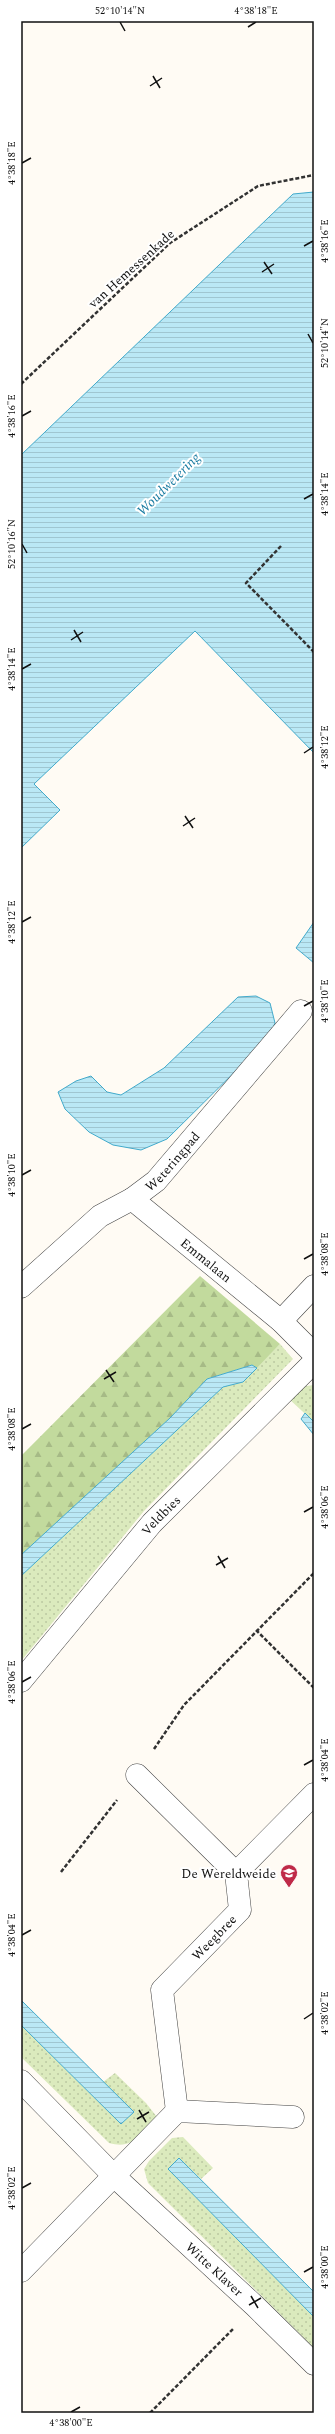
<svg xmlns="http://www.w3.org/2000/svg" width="335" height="2434" font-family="Spectral,serif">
<defs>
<pattern id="grass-dots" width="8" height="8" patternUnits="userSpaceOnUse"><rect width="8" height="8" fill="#dbeabd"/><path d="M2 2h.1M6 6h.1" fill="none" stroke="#bbc8a1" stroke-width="1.8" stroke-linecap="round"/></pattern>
<pattern id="forest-firs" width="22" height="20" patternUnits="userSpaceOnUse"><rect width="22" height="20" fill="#c2da9d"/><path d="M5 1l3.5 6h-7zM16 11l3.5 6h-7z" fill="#a6ba86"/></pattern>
<pattern id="water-rules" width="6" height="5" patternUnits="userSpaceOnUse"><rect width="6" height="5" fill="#bae8f5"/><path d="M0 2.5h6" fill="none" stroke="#9fc6d1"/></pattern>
</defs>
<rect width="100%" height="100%" fill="#fffbf4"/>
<path fill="url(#grass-dots)" d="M280 1344 293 1359 144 1511 21 1661V1576L223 1387 243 1382Z
M314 1385V1422L289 1399 306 1386Z
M21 2025 121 2124 134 2112 103 2082 115 2073 146 2103 157 2117C140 2134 134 2150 109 2143L21 2057Z
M183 2137 213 2168 201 2179 179 2158 168 2169 314 2317V2348L148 2183 144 2169 149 2161 172 2138Z"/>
<path fill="url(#forest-firs)" d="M200 1276 280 1344 257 1368 252 1365 207 1379 170 1418 21 1555V1456Z"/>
<path fill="url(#water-rules)" stroke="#42aacb" d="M314 192V753L195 631 34 784 60 810 21 848V455L293 194Z
M314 922V963L296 948Z
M256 996 270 1003 275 1023 269 1038 167 1139 141 1150 113 1145 89 1132 65 1109 58 1092 76 1081 91 1076 107 1092 121 1095 164 1068 238 997Z
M252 1365 257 1368 243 1382 223 1387 21 1576V1555L170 1418 207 1379Z
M305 1413 314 1422V1435L301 1419Z
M21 2000 134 2112 121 2124 21 2025Z
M179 2158 314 2292V2317L168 2169Z"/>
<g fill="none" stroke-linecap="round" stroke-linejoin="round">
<defs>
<g id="street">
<path id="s1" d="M132 1199 281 1321 314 1354"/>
<path id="s2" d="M21 1287 100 1216 132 1199 156 1181 301 1011"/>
<path d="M281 1321 314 1286"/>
<path id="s3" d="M21 1681 152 1523 314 1362"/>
<path d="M137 1775 236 1873"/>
<path id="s4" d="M21 2081 114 2176 255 2306 314 2364"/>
<path id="s5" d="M177 2111 162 1990 240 1910 236 1873 314 1794"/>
<path d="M21 2271 177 2111 293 2117"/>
</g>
</defs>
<use href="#street" stroke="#434343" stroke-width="23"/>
<path stroke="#323232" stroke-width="2.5" stroke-dasharray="4 2" stroke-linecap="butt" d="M21 384 170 243 258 186 314 175
M281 546 246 583 314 652
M256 1630 314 1688
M154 1749 184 1705 314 1573
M61 1872 117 1800
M150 2413 234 2328"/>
<use href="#street" stroke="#fff" stroke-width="22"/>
</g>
<path fill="none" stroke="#101010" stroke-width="1.5" d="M120 22 125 31M248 27 256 22M153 76 160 88M150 86 162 78M22 163 31 158M304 246 313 241M264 262 272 274M262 272 274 264M308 334 313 343M22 416 31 411M304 499 313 494M22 544 27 553M74 630 81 642M71 640 83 632M22 669 31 664M304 753 313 747M185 816 193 828M183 826 195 818M22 922 31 917M304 1006 313 1001M22 1175 31 1170M304 1259 313 1254M106 1370 114 1382M104 1379 116 1372M22 1429 31 1424M304 1512 313 1507M218 1556 225 1568M216 1565 228 1558M22 1682 31 1677M304 1765 313 1760M22 1935 31 1930M304 2019 313 2013M139 2110 146 2122M137 2119 149 2112M22 2188 31 2183M304 2272 313 2267M251 2296 258 2308M249 2305 261 2298M71 2412 80 2407"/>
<defs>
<symbol id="school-pin" viewBox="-11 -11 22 30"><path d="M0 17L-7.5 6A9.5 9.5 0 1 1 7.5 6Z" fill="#bf2a48" stroke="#fff"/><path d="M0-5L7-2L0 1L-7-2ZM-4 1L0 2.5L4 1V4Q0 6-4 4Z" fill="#fff"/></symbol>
</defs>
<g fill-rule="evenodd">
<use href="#school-pin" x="279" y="1863" width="20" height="27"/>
</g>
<g text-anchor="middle" stroke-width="4" stroke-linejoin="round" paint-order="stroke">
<g font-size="13" fill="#101010" stroke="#fff">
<text transform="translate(131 268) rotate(-42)" y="5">van Hemessenkade</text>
<text dy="5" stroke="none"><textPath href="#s2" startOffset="198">Weteringpad</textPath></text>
<text dy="5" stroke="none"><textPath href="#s1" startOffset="96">Emmalaan</textPath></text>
<text dy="5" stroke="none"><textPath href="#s3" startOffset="217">Veldbies</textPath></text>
<text dy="5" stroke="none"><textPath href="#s5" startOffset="196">Weegbree</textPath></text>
<text dy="5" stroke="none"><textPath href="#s4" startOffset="270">Witte Klaver</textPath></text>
</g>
<g font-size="13" fill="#101010" stroke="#fff" text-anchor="end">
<text x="276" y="1878">De Wereldweide</text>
</g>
<g font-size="14" font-style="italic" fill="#1a7ca2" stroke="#fff">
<text transform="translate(168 484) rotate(-45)" y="5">Woudwetering</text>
</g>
</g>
<rect width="335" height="2434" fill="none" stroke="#ffffff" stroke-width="44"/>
<rect x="22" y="22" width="291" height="2390" fill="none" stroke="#101010" stroke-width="1.5"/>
<g font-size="10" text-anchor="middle" fill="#101010">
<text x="120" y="14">52°10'14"N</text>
<text x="256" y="14">4°38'18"E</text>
<text transform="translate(11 163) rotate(-90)" y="4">4°38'18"E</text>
<text transform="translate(324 241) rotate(-90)" y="4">4°38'16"E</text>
<text transform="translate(324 343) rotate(-90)" y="4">52°10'14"N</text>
<text transform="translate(11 416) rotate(-90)" y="4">4°38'16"E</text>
<text transform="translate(324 494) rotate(-90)" y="4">4°38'14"E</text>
<text transform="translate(11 544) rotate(-90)" y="4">52°10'16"N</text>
<text transform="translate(11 669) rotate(-90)" y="4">4°38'14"E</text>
<text transform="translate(324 747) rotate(-90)" y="4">4°38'12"E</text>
<text transform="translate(11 922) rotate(-90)" y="4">4°38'12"E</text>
<text transform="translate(324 1001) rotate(-90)" y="4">4°38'10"E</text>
<text transform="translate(11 1175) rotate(-90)" y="4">4°38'10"E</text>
<text transform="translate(324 1254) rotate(-90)" y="4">4°38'08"E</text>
<text transform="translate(11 1429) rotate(-90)" y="4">4°38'08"E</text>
<text transform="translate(324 1507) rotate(-90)" y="4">4°38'06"E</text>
<text transform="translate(11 1682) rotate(-90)" y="4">4°38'06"E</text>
<text transform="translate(324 1760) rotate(-90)" y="4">4°38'04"E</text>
<text transform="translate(11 1935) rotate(-90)" y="4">4°38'04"E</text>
<text transform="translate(324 2013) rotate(-90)" y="4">4°38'02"E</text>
<text transform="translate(11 2188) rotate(-90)" y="4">4°38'02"E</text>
<text transform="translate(324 2267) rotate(-90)" y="4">4°38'00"E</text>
<text x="71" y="2426">4°38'00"E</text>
</g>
</svg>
